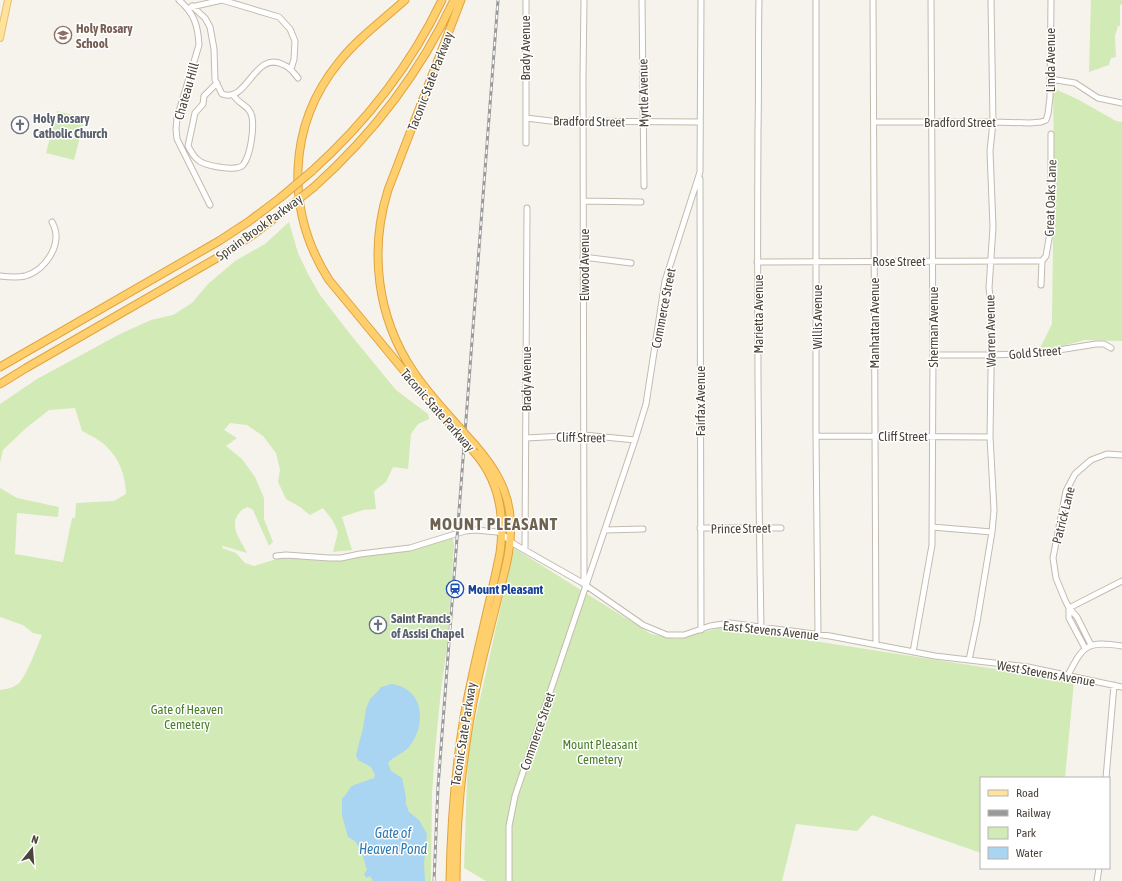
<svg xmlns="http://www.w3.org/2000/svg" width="1122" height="881" font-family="'Asap Condensed',sans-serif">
<rect width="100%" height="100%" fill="#f6f3ec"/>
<path fill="#d2eab5" d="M1091 0H1122V4L1120 5V26H1118L1115 36 1116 57 1111 58 1109 65 1089 72Z
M1053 88 1077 99 1116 121 1122 122V341L1085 340 1062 346 1040 348 1052 324 1054 159Z
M57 111 85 118 74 160 46 153Z
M289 222 298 253 308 274 320 295 350 334 396 390 428 414 429 419 418 424 411 434 408 469 393 467 386 482 374 491 376 509 363 510 342 517 352 550 333 552 338 532 333 521 323 508 310 515 300 507 286 499 278 482 280 470 276 453 263 436 247 425 230 423 224 430 237 438 226 446 242 459 255 477 264 498V519L273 542 269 546 253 510 248 507C240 509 234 518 235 526 235 534 244 546 247 553L223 546 222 548 236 553 245 563 254 566 280 558 327 561 403 552 453 538 454 545 447 646 441 690 435 751 432 795 431 881H0V690C7 689 12 688 18 684 25 679 38 645 42 635L33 633 23 625 0 617V488L17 498 59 507 58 517 17 513 15 554 63 562 72 518H75L76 503 114 501 126 494C125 474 120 460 106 446 100 440 90 435 82 431L75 408 49 410 25 429 3 450 0 463V404L37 379 120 334 151 320 173 315 192 303 208 284 235 261 265 244Z
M514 548 651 634 677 639 723 627 1074 681 1065 778H981V853L872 815 857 831 796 824 782 881H486L464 868 468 752Z"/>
<path fill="#a9d4f2" d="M391 684C425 688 427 726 408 748 402 754 391 758 388 763L391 771 402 778 406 797V804L409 812 419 820 427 834 424 864 425 881H373L370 876 366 878 364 874 367 870 361 850 355 841 348 837 342 815V798L344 797 351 787 354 785 374 778 375 775 371 767 358 760 356 755 363 728 366 709 370 699 380 689 379 688Z"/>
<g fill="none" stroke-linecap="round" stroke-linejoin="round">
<defs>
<path id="minor" d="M179 0C194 13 198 25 199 45L177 118 176 129 177 139 210 205
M584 0 583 77 584 579 587 586
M642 0 644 186
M759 0C758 43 759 86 758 129 757 295 758 461 761 627
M816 0V434L818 635
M873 0 876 645
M192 6 205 18 210 27 214 49 215 80 222 94C248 104 254 49 284 65 290 67 294 73 298 78
M191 7 222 0 279 17 290 29 295 41 294 59 292 66 290 69
M1050 79 1075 83 1098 98 1122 103
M217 83 204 96 203 104 195 113 188 146C191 151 193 156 197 159 203 166 237 172 243 165 251 155 254 128 252 117 250 105 237 104 233 94
M526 118 551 121 700 122
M874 122H993L1030 123 1041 122 1046 120 1048 114 1050 97 1051 0
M526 143V0
M700 179 701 630
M584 201 641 202
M583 257 631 263
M757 262 1042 261
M0 276C8 277 17 278 25 276 46 270 64 243 52 222
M1041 285 1042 261 1046 256 1051 227V134
M933 355H990L1040 353 1096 344H1104L1111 348
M816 436 990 437
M526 438 584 435 635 440
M932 527 992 532
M700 528H781
M605 530 643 529
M525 550 527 208
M276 556 286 555 329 558H341L360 554 410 548 465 531 476 530 497 532 502 534 514 544 581 582 643 625 667 635H684L710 626 730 623 830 636 935 656 1028 667 1122 687
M1069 608 1122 581
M1069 608V618L1085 648
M1091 645 1077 617 1069 608 1065 600 1056 578 1053 558 1066 491 1075 474 1091 460 1107 454 1122 455
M913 652 932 545 933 355 931 0
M969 660 977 622 992 532 994 510 990 437 992 310 989 288 993 227 990 151 993 122 991 0
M1068 675C1083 646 1087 640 1122 646
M1106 778 1114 685
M509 881V826L515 796 635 440 646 404 665 281 700 172 701 0
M1097 881 1099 868"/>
<path id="major" d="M0 38 8 0"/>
<path id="highway" d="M405 0C383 20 358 38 339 62 287 126 285 211 329 280L424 395 459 434
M312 171C365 123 411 65 442 0
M314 187C372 135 421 71 454 0
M0 367 219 241 248 222 280 198
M0 384 26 368 222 255 254 234 280 214
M459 427C443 409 426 391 413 371 377 317 369 251 388 190L461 0
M450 881C451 826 455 772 464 717 474 662 489 608 500 553 505 517 500 482 475 453
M456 881C456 814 463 748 477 683 483 654 491 626 498 597 505 571 513 544 510 517 508 488 493 466 475 445"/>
</defs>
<use href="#minor" stroke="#c2bbae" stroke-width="7"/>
<use href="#major" stroke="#e6c16a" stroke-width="8"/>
<use href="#highway" stroke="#e0a43c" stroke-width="9"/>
<use href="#minor" stroke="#fff" stroke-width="5"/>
<use href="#major" stroke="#ffe39c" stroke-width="6"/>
<use href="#highway" stroke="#ffcf6e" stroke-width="7"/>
<defs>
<path id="rail" d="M434 881 438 787 498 0"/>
</defs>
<use href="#rail" stroke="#9a9a9a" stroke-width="3"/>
<use href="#rail" stroke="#fff" stroke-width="1.5" stroke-dasharray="4.5" stroke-linecap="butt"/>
<defs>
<path id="highway-bridge" d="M280 198 312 171
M280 214 314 187
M459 427 475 445
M459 434 475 453"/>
</defs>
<use href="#highway-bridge" stroke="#e0a43c" stroke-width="9" stroke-linecap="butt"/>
<use href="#highway-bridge" stroke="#ffcf6e" stroke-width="7"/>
</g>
<defs>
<symbol id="school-ring" viewBox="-11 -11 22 22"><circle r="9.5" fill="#fff" stroke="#8d6e63" stroke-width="1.5"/><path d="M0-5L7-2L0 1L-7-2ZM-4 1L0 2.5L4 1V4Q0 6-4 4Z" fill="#8d6e63"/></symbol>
<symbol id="church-ring" viewBox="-11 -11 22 22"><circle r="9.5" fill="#fff" stroke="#6b7280" stroke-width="1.5"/><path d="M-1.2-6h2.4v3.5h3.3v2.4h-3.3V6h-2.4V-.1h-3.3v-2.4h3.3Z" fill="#6b7280"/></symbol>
<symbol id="station-ring" viewBox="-11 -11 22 22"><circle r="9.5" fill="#fff" stroke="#1a4fb4" stroke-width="1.5"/><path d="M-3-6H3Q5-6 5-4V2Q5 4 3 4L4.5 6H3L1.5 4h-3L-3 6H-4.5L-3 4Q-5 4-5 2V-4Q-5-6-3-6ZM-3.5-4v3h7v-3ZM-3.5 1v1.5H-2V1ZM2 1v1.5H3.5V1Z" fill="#1a4fb4"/></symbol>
</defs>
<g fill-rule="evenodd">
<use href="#school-ring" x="53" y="25" width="20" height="20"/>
<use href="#church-ring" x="10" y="115" width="20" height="20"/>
<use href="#station-ring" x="445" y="579" width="20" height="20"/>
<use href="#church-ring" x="368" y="615" width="20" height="20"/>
</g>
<g text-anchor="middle" stroke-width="3" stroke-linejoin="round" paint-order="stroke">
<g font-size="13" font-weight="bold" fill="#785e54" stroke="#fff" text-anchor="start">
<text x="76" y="33">Holy Rosary<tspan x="76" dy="15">School</tspan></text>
</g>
<g font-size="13" fill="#4b4439" stroke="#fff">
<text transform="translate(525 48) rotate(-90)" y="5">Brady Avenue</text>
<text transform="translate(1050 60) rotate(-90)" y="5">Linda Avenue</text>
<text transform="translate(430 81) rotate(-69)" y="5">Taconic State Parkway</text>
<text transform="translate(186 91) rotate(-74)" y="5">Chateau Hill</text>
<text transform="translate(643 93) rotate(-91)" y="5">Myrtle Avenue</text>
<text transform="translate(589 121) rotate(1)" y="5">Bradford Street</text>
<text x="960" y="127">Bradford Street</text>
<text transform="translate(1050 198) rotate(-88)" y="5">Great Oaks Lane</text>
<text transform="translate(259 227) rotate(-36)" y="5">Sprain Brook Parkway</text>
<text x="899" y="266">Rose Street</text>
<text transform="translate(584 265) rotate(-90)" y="5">Elwood Avenue</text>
<text transform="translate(663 308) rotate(-79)" y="5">Commerce Street</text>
<text transform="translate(758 314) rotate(-90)" y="5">Marietta Avenue</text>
<text transform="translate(817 317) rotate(-90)" y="5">Willis Avenue</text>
<text transform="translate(874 323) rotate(-90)" y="5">Manhattan Avenue</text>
<text transform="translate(933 327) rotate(-90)" y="5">Sherman Avenue</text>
<text transform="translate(990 331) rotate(-91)" y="5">Warren Avenue</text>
<text transform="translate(1035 352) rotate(-5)" y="5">Gold Street</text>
<text transform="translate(526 379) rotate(-90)" y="5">Brady Avenue</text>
<text transform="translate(700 401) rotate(-90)" y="5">Fairfax Avenue</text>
<text transform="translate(438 410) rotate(49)" y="5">Taconic State Parkway</text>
<text x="903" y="441">Cliff Street</text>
<text transform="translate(581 437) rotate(1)" y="5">Cliff Street</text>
<text transform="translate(1063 515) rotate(-76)" y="5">Patrick Lane</text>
<text transform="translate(741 528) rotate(-1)" y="5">Prince Street</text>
<text transform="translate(771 630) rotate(6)" y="5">East Stevens Avenue</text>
<text transform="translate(1046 673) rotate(10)" y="5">West Stevens Avenue</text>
<text transform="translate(537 731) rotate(-71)" y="5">Commerce Street</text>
<text transform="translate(463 734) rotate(-81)" y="5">Taconic State Parkway</text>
</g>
<g font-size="13" font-weight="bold" fill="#5b616d" stroke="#fff" text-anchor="start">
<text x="33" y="123">Holy Rosary<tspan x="33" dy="15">Catholic Church</tspan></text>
<text x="391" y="623">Saint Francis<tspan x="391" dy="15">of Assisi Chapel</tspan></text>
</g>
<g font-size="13" font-weight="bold" fill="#164399" stroke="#fff" text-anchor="start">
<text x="468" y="594">Mount Pleasant</text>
</g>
<g font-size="13" fill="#4a7f2a" stroke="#fff">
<text x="187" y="714">Gate of Heaven<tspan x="187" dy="15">Cemetery</tspan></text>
<text x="600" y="749">Mount Pleasant<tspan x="600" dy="15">Cemetery</tspan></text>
</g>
<g font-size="14" font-style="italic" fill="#2e7ab2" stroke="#fff">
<text x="393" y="838">Gate of<tspan x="393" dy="16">Heaven Pond</tspan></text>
</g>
<g font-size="17" font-weight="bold" letter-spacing="1" fill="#6e6250" stroke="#fff">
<text x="494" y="530">MOUNT PLEASANT</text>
</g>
</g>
<rect x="980" y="777" width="130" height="92" fill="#ffffff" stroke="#b7b4b0"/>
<rect x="988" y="790" width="20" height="6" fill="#ffe39c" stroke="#b7b4b0"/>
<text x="1016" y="797" font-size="12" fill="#4b4439">Road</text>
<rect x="988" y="810" width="20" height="6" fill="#9a9a9a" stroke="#b7b4b0"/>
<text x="1016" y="817" font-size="12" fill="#4b4439">Railway</text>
<rect x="988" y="827" width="20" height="12" fill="#d2eab5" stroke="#b7b4b0"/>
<text x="1016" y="837" font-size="12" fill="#4b4439">Park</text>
<rect x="988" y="847" width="20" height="12" fill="#a9d4f2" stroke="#b7b4b0"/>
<text x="1016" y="857" font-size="12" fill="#4b4439">Water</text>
<g transform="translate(32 849) rotate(17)" stroke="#ffffff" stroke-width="3" paint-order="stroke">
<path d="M0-3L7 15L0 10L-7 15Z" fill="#4b4439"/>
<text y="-6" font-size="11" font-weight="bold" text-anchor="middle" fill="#4b4439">N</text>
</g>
</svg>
